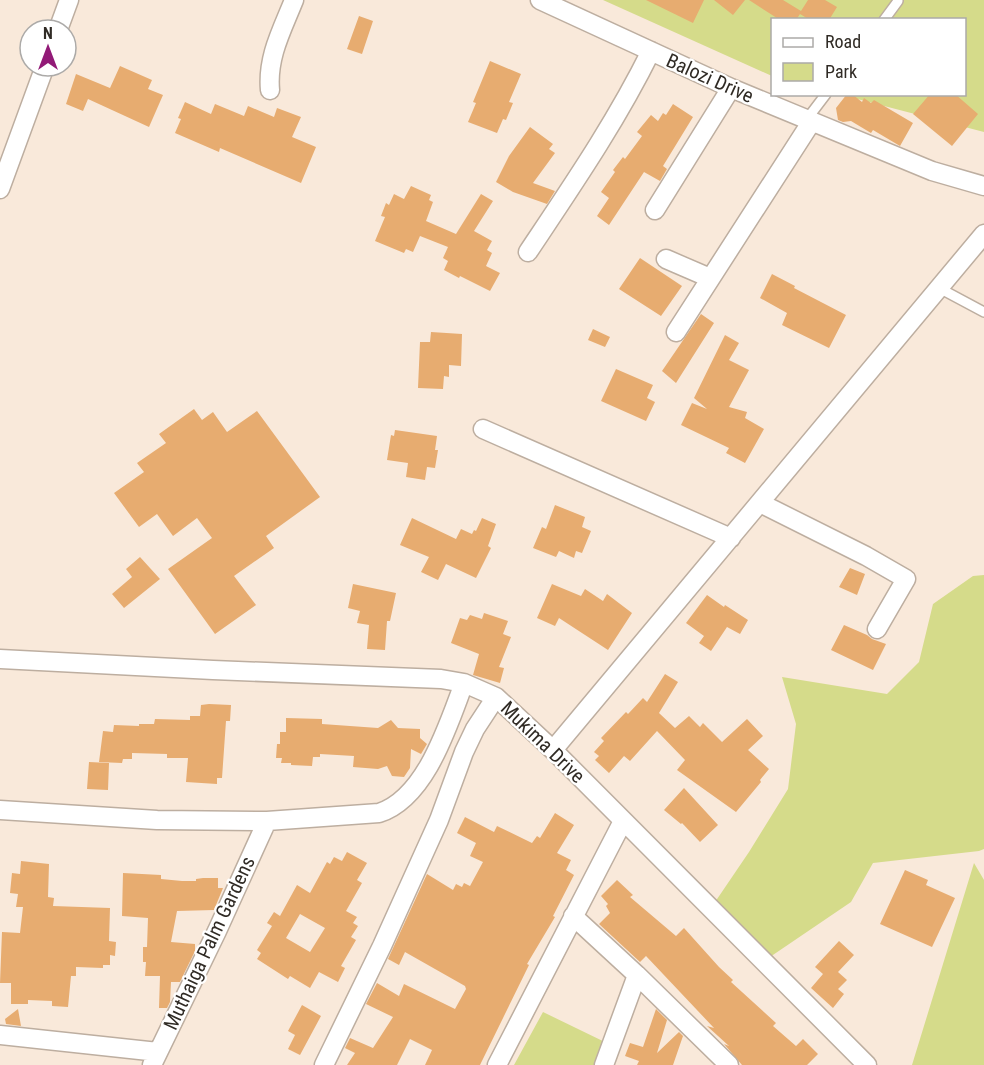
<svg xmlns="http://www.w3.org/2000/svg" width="984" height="1065" font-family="'Roboto Condensed',sans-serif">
<rect width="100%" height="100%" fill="#f9e9da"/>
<path fill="#d5db8a" d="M603 0H984V132L842 95 964 94V20H772V76Z
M984 575V849L979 851 873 863 851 902 767 959 711 908 749 852 788 789 796 724 782 677 887 694 919 662 933 604 973 576Z
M974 863 984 880V1065H912Z
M543 1012 611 1045 603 1065H514Z"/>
<path fill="#e7ac70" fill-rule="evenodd" d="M646 0H704L693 23Z
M714 0H745L733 15Z
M749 0H783L801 11 808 0H825L837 7 829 20H810L800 14 796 20H780Z
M359 16 373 21 362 54 347 49Z
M490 61 521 74 509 102 513 103 506 120 503 119 497 133 468 122 476 103 473 102Z
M120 66 152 80 148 89 163 95 149 127 88 99 83 111 66 104 76 74 110 88Z
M847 94H852L862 102 864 98 871 103 874 100 913 123 900 146 873 130 871 133 851 121 843 122 838 120 836 108Z
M930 94H955L978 114 952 146 913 114Z
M185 102 211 114 215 104 244 116 248 106 274 117 277 108 301 117 292 137 316 147 301 183 220 148 219 152 175 133 181 119 178 118Z
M673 104 693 117 663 166 667 169 660 181 644 172 609 225 597 216 609 198 601 192 615 172 613 170 623 157 625 159 642 136 637 132 651 115 658 121 663 113 666 115Z
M530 127 553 144 549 149 555 153 533 183 555 191 547 204 513 192 496 182 509 156Z
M411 186 431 195 429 200 433 202 426 221 456 234 481 194 493 201 474 231 492 241 487 250 492 253 486 266 500 273 490 291 460 276 459 278 444 270 448 261 443 258 448 247 420 236 413 252 406 249 404 253 375 241 385 217 381 216 386 203 389 205 394 194 404 199Z
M640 258 682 286 661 316 619 289Z
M772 274 795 286 794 288 846 315 829 348 782 325 787 313 760 298Z
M701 314 714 323 676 383 662 371Z
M593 329 610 337 605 347 588 340Z
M431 332 462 334 461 366 449 365V377L444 376 443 389 418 388 420 342H430Z
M725 335 739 343 729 360 749 370 729 407 747 412 745 418 764 429 745 463 726 453 729 448 681 425 692 403 707 409 694 398Z
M616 369 653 385 647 398 655 402 646 421 601 401Z
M194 409 202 420 213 412 227 432 257 411 320 497 266 536 274 548 234 576 256 605 215 634 168 569 212 538 197 518 173 536 157 514 139 527 114 493 144 472 137 463 166 443 159 434Z
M395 430 437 436 435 450H438L435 468 427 467 425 480 406 477 408 463 387 460 391 435 394 436Z
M555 505 585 517 582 527 591 531 582 553 576 551 574 558 559 551 556 557 533 548 542 527 546 529Z
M412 518 456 539 461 529 472 534 474 530 476 531 482 518 496 524 488 546 491 548 476 578 446 564 438 580 421 572 429 557 400 545Z
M140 557 160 579 124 608 112 594 132 577 126 569Z
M850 568 865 574 857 595 839 587Z
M353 584 396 593 390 621H387L385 650 367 649 369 625 357 623 360 611 348 608Z
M552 584 581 596 585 589 603 601 607 594 632 613 608 650 559 618 555 626 537 618Z
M707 595 724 607 725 605 748 620 740 634 727 627 711 651 699 643 704 636 686 623Z
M484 613 508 621 503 634 511 637 499 667 504 668 500 683 473 675 479 654 451 643 460 618 467 620 470 615 482 619Z
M844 625 867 635 872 639 886 644 873 670 831 650Z
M665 674 678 682 659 713 675 728 689 716 700 727 703 723 722 742 747 719 763 736 748 750 769 769 760 780 761 782 736 812 677 770 685 760 657 731 630 761 624 756 609 773 595 760 599 756 594 752 604 741 601 738 626 712 628 714 643 698 647 702Z
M209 704 231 705 230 721H226L222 778H217V784L186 782 188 758H167V754L132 753V759H123L122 763 99 762 103 731 113 732 114 725 139 726V724H154L155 719 190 720V716H200L201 705Z
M286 718 322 719V724L378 728 391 720 398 728 420 729V738L427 744 421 754 411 749 410 768 404 777 392 776 387 766 378 769 353 767 354 756 320 754V757H313L312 766 291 765V763H281L282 758H276L277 744H280V732H286Z
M89 762 109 763 108 790 87 789Z
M684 788 718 825 700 842 682 823 681 824 664 810Z
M555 813 574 825 557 853 571 860 566 870 574 875 553 916 555 917 527 964 529 965 480 1065H425L432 1050 410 1039 397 1065H347L355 1053 345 1048 350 1038 373 1048 393 1017 366 1004 377 983 399 996 404 984 455 1009 466 989 465 986 405 952 399 965 388 959 427 874 453 890 456 884 462 887 464 883 470 886 483 862 470 856 476 843 457 833 465 817 494 832 497 826 532 843 537 836 540 838Z
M347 852 367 863 357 880 362 883 346 911 357 917 353 923 358 926 351 937 356 940 341 966 345 968 338 982 319 972 310 988 290 976 288 979 257 959 261 953 257 950 272 926 267 923 274 912 280 916 297 885 310 893 327 862 330 864 334 857 342 861ZM300 914 325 928 310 952 286 938Z
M21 861 49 864 48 897 54 898 53 906 110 908 109 941 116 942 115 956 110 955V965H103V968L76 967V976H71L68 1007 52 1006V1001L28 1000V1004H11V983H0L2 932 20 933 23 907H16L18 894 10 893 12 873 20 874Z
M905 870 928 880 926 885 955 898 932 947 880 924Z
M123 873 161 875V879L182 881H196V879L203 878H218V888H223L214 910 177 911 171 942 195 944V951L180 982H171L170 1002 167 1008H159L160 976H145L146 962H143V947H147L148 918 122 916Z
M617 880 633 895 630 897 676 936 684 928 719 967 733 980 731 982 776 1023 773 1026 796 1046 803 1039 818 1054 807 1065H742L724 1044 729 1046 707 1026 714 1028 646 956 640 962 599 924 610 913 606 906 608 904 601 896Z
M839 941 854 955 838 972 847 980 838 989 844 994 833 1008 811 988 823 974 815 967Z
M302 1005 321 1016 300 1055 288 1049 295 1035 288 1031Z
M18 1009 21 1026 6 1024 5 1019Z
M656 1009 667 1020 657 1053 679 1032 683 1036 673 1065H637L639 1061 625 1056 630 1043 643 1047Z"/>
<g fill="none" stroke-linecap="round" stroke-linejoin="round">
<defs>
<path id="lane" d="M884 20 898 1
M807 119 826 94
M939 288 984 312"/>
<path id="street" d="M540 0 731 88 932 171 984 186
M58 30 69 0
M270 90C267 57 282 30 294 0
M0 189 45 66
M655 210 731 88
M528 252C572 186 616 122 651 51
M666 259 710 278
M676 332 812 121
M483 429 731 538
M760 503 866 556 906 579 877 629
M0 659 213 670 441 679 464 683 496 697 553 750 867 1065
M553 750 984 234
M0 810 157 820 267 821 379 813C426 798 448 725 464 683
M573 916 637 975 729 1065
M0 1035 158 1052
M152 1065 217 931 267 821
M324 1065 382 946 439 820 464 752 475 729 496 697
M497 1065 623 821
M604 1065 637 975"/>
</defs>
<use href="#lane" stroke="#bdaea0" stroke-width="12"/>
<use href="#street" stroke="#bdaea0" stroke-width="21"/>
<use href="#lane" stroke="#fff" stroke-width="9"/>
<use href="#street" stroke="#fff" stroke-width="18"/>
</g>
<g text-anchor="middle" stroke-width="4.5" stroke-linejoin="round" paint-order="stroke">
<g font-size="20" fill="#302b25" stroke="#fff">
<text transform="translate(710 78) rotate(24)" y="7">Balozi Drive</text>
<text transform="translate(543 742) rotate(44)" y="7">Mukima Drive</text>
<text transform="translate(209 943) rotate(-65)" y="7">Muthaiga Palm Gardens</text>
</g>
</g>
<rect x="771" y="18" width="195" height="78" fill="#ffffff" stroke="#acaaa8" stroke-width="1.5"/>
<rect x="783" y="38" width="30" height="9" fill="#ffffff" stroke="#acaaa8" stroke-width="1.5"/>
<text x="825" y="48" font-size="18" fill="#302b25">Road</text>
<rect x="783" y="63" width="30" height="18" fill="#d5db8a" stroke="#acaaa8" stroke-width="1.5"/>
<text x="825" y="78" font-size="18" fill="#302b25">Park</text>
<g transform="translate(48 48)"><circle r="28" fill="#ffffff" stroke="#acaaa8" stroke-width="1.5"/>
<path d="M0-4.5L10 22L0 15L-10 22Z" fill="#921a77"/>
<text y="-9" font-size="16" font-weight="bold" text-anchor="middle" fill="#302b25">N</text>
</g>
</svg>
